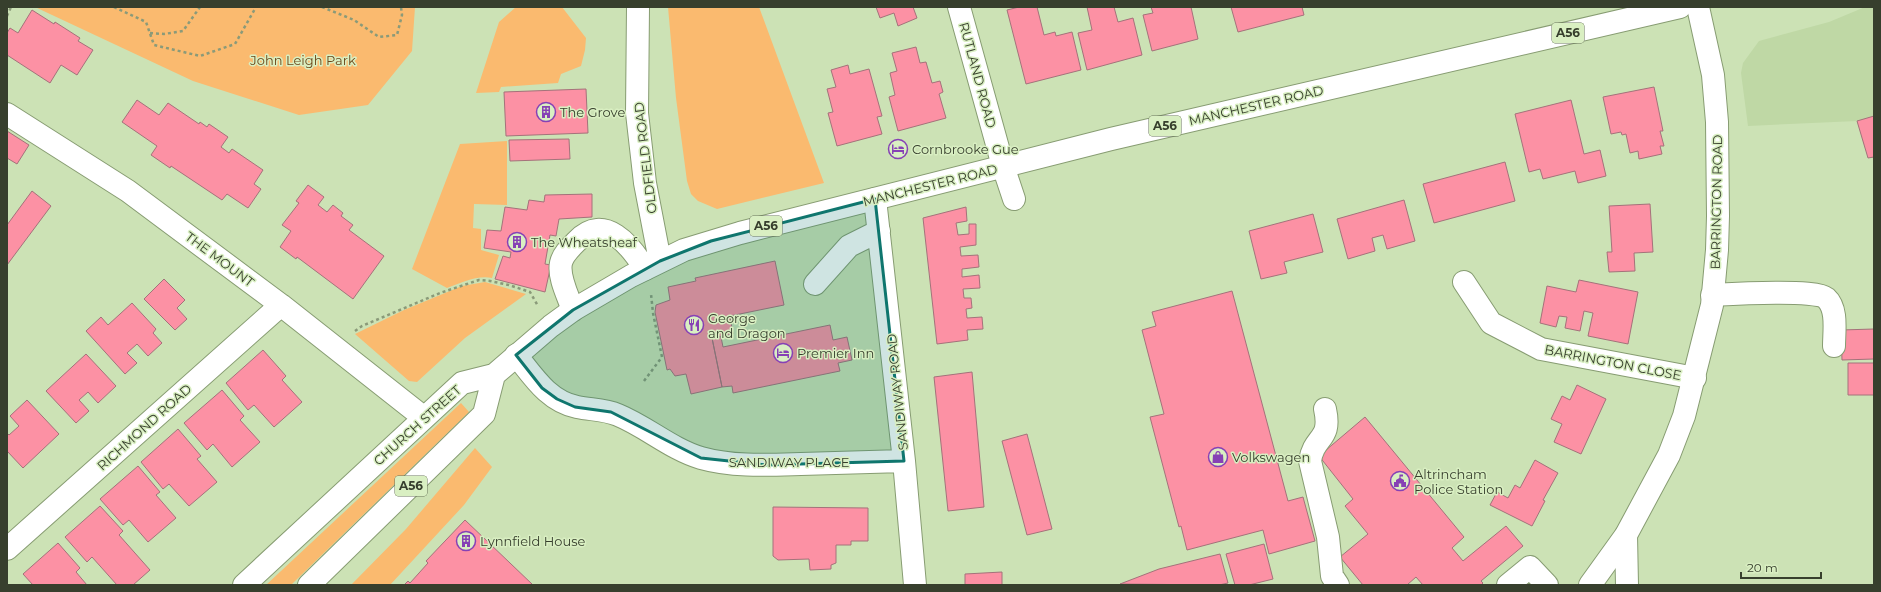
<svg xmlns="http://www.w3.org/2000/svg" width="1881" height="592" font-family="Montserrat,sans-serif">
<rect width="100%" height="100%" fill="#cce2b5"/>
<path fill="#bfd8a5" d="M1865 7H1874V157L1868 158 1857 121 1748 126 1741 73 1743 63 1759 41 1829 22Z"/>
<path fill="#faba6f" d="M35 7H415L412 51 368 105 299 115 193 81Z
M516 7H562L586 38 585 50 581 66 561 74 558 83 501 87 499 92 476 93 499 22Z
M668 7H759L824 183 717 209 698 201 691 194 687 181 676 98Z
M507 141V205L474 204 473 228 481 229V250L499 255 492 278C477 275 461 283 447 288L412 269 460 144Z
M485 282 526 294 465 338 417 382 409 381 355 334 404 310 462 286Z
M461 403 469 412 291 585H266Z
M475 448 492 467 464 505 390 585H351L406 529Z"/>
<path fill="#fc91a4" stroke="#a4727a" d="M876 7H913L917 18 898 26 894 13 880 18Z
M1019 7H1037L1044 35 1055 32 1056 36 1072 32 1081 70 1026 84 1007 10Z
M1087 7H1114L1118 22 1133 18 1142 55 1087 70 1078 33 1092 30Z
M1151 7H1191L1198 39 1152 51 1143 15 1153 13Z
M1231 7H1302L1304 15 1238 32Z
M32 10 54 24 55 22 80 38 78 41 93 50 77 75 61 65 50 83 7 55V33L10 28 18 33Z
M916 47 920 63 926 62 932 83 940 81 943 92 939 94 946 118 898 131 889 97 895 95 890 73 897 71 892 53Z
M848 65 850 74 869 69 882 116 877 117 882 134 837 146 828 113 833 112 827 89 836 87 831 70Z
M1654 87 1663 131H1660L1664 146H1660L1662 154 1639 159 1638 151 1630 153 1626 134 1622 135 1621 132 1611 134 1603 97Z
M586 89 588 133 506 136 504 92Z
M137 100 159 115 168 103 199 124 200 122 207 127 209 124 228 137 221 147 229 153 232 149 263 170 254 184 261 189 248 208 227 194 222 200 171 166 170 168 151 155 157 146 122 122Z
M1571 100 1584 154 1600 150 1606 176 1578 183 1575 171 1543 179 1540 169 1529 172 1515 114Z
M1874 116V157L1868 158 1857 121Z
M7 131 29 145 17 164 7 158Z
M569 139 570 159 510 161 509 140Z
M1505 162 1515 201 1434 223 1423 184Z
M308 185 324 197 318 205 327 212 333 205 343 213 341 216 353 225 349 230 384 256 353 299 297 257 296 259 280 247 291 231 282 225 299 203 296 201Z
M32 191 51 206 7 265V225Z
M592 194V217L559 219 556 236 550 235 545 264 551 265 545 292 495 279 503 256 510 258 511 252 484 248 487 230 501 231 505 207 527 210 529 200 544 202 545 195Z
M1404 200 1415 241 1387 249 1383 235 1372 238 1375 251 1348 259 1337 219Z
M1650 204 1653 252 1634 253 1635 271 1609 272 1607 252H1612L1609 206Z
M966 207 967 221 956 223 958 235 969 234V224H976V245L960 247 961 256 978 255 979 267 962 269V277L979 275 980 288 963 289 964 298H971L972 308 966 309 967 318 982 317 983 329 967 330 968 340 937 344 923 218Z
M1313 214 1323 252 1284 262 1287 273 1261 279 1249 231Z
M775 261 784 305 730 316 733 334 712 338 722 387 691 394 686 374 675 376 670 369 667 370 655 312 656 305 670 300 668 287 696 281 695 278Z
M164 279 185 300 177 308 187 319 175 330 144 299Z
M1579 280 1638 292 1628 344 1588 336 1593 313 1584 311 1580 331 1565 328 1567 317 1559 316 1556 327 1540 323 1547 286 1576 292Z
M1232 291 1288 501 1303 497 1315 541 1269 554 1263 530 1187 550 1181 526 1179 527 1150 417 1164 414 1142 330 1156 326 1152 312Z
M132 303 156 329 153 333 162 343 148 356 137 344 127 353 137 363 125 374 86 331 101 317 108 325Z
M830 325 833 340 847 337 852 360 838 363 840 371 733 393 732 386 722 387 712 338 721 337 723 347Z
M1874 329V359L1842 360 1841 330Z
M263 350 286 376 282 380 302 402 274 427 254 405 248 410 226 383Z
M86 354 116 386 98 403 88 392 79 400 89 411 76 423 46 391Z
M1848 363H1874V395H1848Z
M972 372 984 507 948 511 934 377Z
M1577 385 1606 399 1581 454 1554 442 1562 424 1551 419 1562 396 1570 400Z
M222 390 244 416 240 420 260 442 232 467 213 444 207 450 184 423Z
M27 400 59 434 23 468 7 451V433L9 435 19 426 10 416Z
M1365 417 1464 537 1452 548 1463 561 1506 526 1523 546 1481 581 1483 583 1481 585H1423L1416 577 1407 585H1363L1340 557 1368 534 1345 506 1353 499 1319 456Z
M178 429 201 456 197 459 217 482 189 506 169 484 163 489 141 462Z
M1027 434 1052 529 1027 535 1002 441Z
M1535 460 1558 473 1543 500 1545 501 1532 526 1490 505 1497 492 1508 498 1515 485 1520 488Z
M138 466 160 492 156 495 176 518 148 542 129 520 123 525 100 499Z
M100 506 123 531 119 535 150 570 133 585H117L92 557 87 562 65 537Z
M773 507 868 508V541H851V545H836V563L831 565V569L810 570 809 559 778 560 773 556Z
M465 520 533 585H404L408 581 410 583 428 563 426 561Z
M58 543 80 568 76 572 87 585H33L23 574Z
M1264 544 1273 579 1249 585H1235L1226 554Z
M1220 554 1228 583 1219 585 1120 584 1159 569Z
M1002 572V585H965V574Z"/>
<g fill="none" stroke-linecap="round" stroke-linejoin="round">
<defs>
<path id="minor" d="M638 7 637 113 645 183 660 261
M959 7 1003 166 1014 199
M7 114 128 191 281 305 423 417
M875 199 904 461 915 585
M1464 282 1491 323 1541 349 1695 378
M815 284 849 246 879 231
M1712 295C1731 294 1816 289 1826 298 1838 309 1834 331 1834 346
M573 310C568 296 558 277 561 263 563 254 571 247 577 241 604 212 631 246 645 269
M516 355C533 376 548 401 577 407 591 410 604 409 618 415 647 427 671 449 701 458 733 467 768 465 801 464 835 463 870 462 904 461
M1325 409C1332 441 1314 435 1310 461L1328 537 1332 576 1338 585
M1626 535 1627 585
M7 549 281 305
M1508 585 1530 567 1547 585"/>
<path id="major" d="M1590 585 1626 535 1669 455 1684 416 1712 305 1717 250 1718 216 1717 122 1713 75 1698 7"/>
<path id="highway" d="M244 585 462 383 494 375 551 326 573 310 631 276 684 250 740 233 1111 139 1680 7
M309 585 484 414 494 375"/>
</defs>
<use href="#minor" stroke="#879c72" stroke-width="24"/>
<use href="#major" stroke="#879c72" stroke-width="24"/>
<use href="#highway" stroke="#879c72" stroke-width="24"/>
<path stroke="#8a9a79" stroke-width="2.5" stroke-dasharray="3 3" stroke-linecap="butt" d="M114 7 146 22 154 45 200 56 235 44 256 7
M322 7 354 20 379 37 397 35 402 15 401 7
M7 16 11 7
M150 33 164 34 183 31 200 7
M355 331 362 326 440 293 479 280 490 281 509 285 530 292 538 306
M644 381 662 357 653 313 651 294"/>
<use href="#minor" stroke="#fff" stroke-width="22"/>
<use href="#major" stroke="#fff" stroke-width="22"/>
<use href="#highway" stroke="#fff" stroke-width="22"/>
</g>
<path fill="#0f766e" fill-opacity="0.2" stroke="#0f766e" stroke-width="3" stroke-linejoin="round" d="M875 199 904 461 766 465 701 458 611 412 575 407 557 399 542 388 516 355 573 310 660 261 711 241Z"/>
<defs>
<symbol id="building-ring" viewBox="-11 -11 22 22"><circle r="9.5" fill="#d9efc2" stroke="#8641b5" stroke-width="1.5"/><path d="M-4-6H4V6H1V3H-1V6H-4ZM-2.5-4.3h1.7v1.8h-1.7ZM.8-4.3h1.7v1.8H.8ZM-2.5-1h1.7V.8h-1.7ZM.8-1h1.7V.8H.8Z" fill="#8641b5"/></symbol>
<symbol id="hotel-ring" viewBox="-11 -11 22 22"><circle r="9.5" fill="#d9efc2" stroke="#8641b5" stroke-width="1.5"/><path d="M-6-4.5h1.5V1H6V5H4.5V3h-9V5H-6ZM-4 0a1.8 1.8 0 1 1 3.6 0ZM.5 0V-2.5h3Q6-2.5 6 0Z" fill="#8641b5"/></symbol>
<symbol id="restaurant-ring" viewBox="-11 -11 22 22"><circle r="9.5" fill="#d9efc2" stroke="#8641b5" stroke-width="1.5"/><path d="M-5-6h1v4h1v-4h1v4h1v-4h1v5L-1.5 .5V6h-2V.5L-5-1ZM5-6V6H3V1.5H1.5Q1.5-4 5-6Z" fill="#8641b5"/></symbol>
<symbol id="shop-ring" viewBox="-11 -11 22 22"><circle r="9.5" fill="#d9efc2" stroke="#8641b5" stroke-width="1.5"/><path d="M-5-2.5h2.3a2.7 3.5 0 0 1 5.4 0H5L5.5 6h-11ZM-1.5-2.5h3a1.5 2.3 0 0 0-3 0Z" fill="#8641b5"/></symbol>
<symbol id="civic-ring" viewBox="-11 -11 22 22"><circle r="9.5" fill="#d9efc2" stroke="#8641b5" stroke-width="1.5"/><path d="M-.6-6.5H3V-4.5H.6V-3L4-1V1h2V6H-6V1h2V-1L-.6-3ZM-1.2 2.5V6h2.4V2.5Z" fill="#8641b5"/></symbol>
</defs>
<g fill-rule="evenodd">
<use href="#building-ring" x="535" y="101" width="22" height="22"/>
<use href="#hotel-ring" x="887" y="138" width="22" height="22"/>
<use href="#building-ring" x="506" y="231" width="22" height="22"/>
<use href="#restaurant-ring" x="683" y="314" width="22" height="22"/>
<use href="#hotel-ring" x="772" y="342" width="22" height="22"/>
<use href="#shop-ring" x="1207" y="446" width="22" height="22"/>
<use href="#civic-ring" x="1389" y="470" width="22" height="22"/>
<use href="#building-ring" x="455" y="530" width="22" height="22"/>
</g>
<g text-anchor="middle" stroke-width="3" stroke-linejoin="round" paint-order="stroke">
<g fill="#d9efc2" stroke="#68745a" stroke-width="1">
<rect x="1552" y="23" width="32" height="20" rx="3"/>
<rect x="1149" y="116" width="32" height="20" rx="3"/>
<rect x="750" y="216" width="32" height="20" rx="3"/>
<rect x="395" y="476" width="32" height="20" rx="3"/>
</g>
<g font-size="12" font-weight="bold" fill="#373f2d">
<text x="1568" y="37">A56</text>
<text x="1165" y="130">A56</text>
<text x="766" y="230">A56</text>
<text x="411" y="490">A56</text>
</g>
<g font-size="13" fill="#6b471a" stroke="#d9efc2">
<text x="303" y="65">John Leigh Park</text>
</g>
<g font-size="13" fill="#373f2d" stroke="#d9efc2">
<text transform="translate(978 75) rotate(75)" y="5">RUTLAND ROAD</text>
<text transform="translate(1256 105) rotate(-13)" y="5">MANCHESTER ROAD</text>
<text transform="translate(645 158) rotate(-97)" y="5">OLDFIELD ROAD</text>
<text transform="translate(930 185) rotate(-14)" y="5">MANCHESTER ROAD</text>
<text transform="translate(1716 202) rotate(-89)" y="5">BARRINGTON ROAD</text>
<text transform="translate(220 259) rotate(37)" y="5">THE MOUNT</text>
<text transform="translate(1613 362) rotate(11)" y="5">BARRINGTON CLOSE</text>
<text transform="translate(897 392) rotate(-96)" y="5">SANDIWAY ROAD</text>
<text transform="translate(417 425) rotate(-42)" y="5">CHURCH STREET</text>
<text transform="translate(144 427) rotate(-42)" y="5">RICHMOND ROAD</text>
<text x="789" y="467">SANDIWAY PLACE</text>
</g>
<g font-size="13" fill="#373f2d" stroke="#d9efc2" text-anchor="start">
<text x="560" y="117">The Grove</text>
<text x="912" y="154">Cornbrooke Gue</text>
<text x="531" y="247">The Wheatsheaf</text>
<text x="708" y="323">George<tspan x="708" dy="15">and Dragon</tspan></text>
<text x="797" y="358">Premier Inn</text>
<text x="1232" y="462">Volkswagen</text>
<text x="1414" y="479">Altrincham<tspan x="1414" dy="15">Police Station</tspan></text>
<text x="480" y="546">Lynnfield House</text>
</g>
</g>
<rect width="1881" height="592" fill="none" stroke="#373f2d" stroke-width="16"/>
<path d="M1741 572v6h80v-6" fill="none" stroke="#373f2d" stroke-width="2"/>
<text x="1747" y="572" font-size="12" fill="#373f2d" stroke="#d9efc2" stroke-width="3" paint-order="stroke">20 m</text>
</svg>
